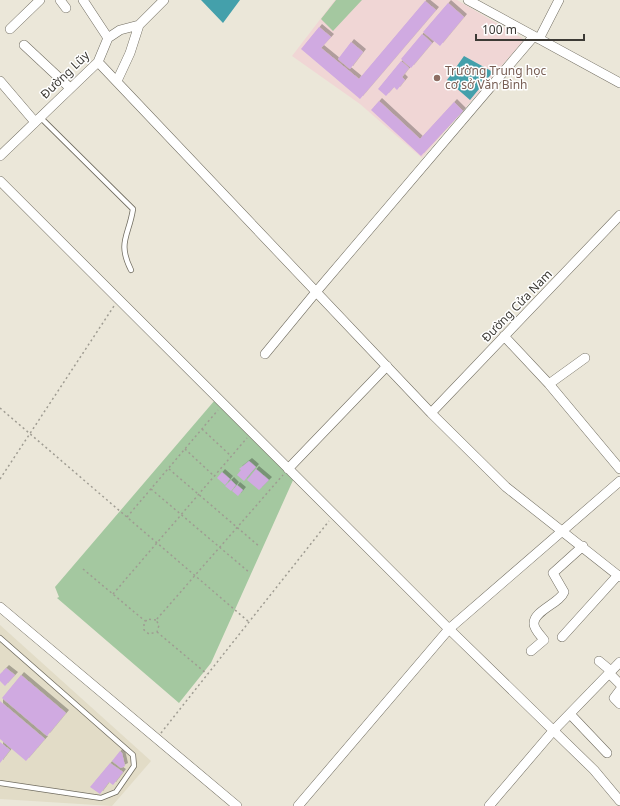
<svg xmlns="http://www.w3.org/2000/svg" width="620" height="806" font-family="'Noto Sans',sans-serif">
<defs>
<filter id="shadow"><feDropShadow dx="3" dy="-3" stdDeviation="0" flood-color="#0004"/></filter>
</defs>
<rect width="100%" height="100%" fill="#ebe7d9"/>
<path fill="#e2dcc7" d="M0 625 151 761 112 806 0 799Z"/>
<path fill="#f0d6d5" d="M335 0H457L522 38 523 41 422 158 360 104 292 56Z"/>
<path fill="#a4c8a0" d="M336 0H362L333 31 321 19Z
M215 400 294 478 211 663 179 703 57 598 59 597 55 587Z"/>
<path fill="#44a0ab" d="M201 0H240L223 23Z
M464 56 493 72 470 100 447 80Z"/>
<path fill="#d0aae1" filter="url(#shadow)" d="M425 1 436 10 360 99 301 49 319 27 331 37 321 48 359 79Z
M448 3 464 17 440 46 423 32Z
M422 34 432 43 411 68 401 59Z
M351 42 363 52 350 69 338 59Z
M401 61 409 68 402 77 405 80 397 90 394 87 386 96 378 89Z
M379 101 420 139 454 102 463 111 421 156 371 110Z
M249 461 256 467 244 481 237 475 241 470 239 469Z
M256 469 269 480 259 490 247 480Z
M222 472 230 479 225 485 217 478Z
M231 480 236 485 231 491 225 486Z
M237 485 243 490 238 496 232 491Z
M6 668 15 675 5 686 0 681V674Z
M21 675 66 713 47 736 2 698Z
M0 701 45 739 26 761 0 739Z
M0 742 10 750 0 763Z
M120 751 122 753 125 766 121 768 112 761Z
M110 763 123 772 113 785 109 782 100 794 90 787Z"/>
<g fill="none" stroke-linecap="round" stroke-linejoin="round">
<defs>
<path id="lane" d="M40 117 133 209C129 236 117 242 131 270
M0 638 133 755 134 766 116 792 101 798 0 783"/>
<path id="street" d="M60 0 66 8
M83 0 108 38
M468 0 620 83
M10 29 40 0
M539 39 559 0
M24 45 70 88
M98 62 431 413 506 487 620 577
M0 81 35 122
M117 81 130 53 139 25
M0 156 98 62 108 38 120 30 139 25 164 0
M0 181 449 629 594 770 620 801
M504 336 549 384 585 358
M265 354 316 292 534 36
M549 384 620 469
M431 413 620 215
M288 469 387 366
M0 607 237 806
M562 637 618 575
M531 651 544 640C541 636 534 629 534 624 533 611 560 603 564 592L553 573 583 546
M599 661 611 671
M609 673 620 684
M620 690 614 698 620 704
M570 714 607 753
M298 806 449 629 620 481
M489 806 553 731 620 662"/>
</defs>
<use href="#lane" stroke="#716d61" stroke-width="6"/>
<use href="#street" stroke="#716d61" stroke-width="10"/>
<path stroke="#9f9c92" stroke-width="1.5" stroke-dasharray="2 3" stroke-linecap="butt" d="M0 408 249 622
M202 429 231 456
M185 449 214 476
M169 469 260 547
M0 479 114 306
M151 489 250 573
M127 517 218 410
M83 569 145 621
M113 594 247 438
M156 620 147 619 144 624V630L149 634 157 632 159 625 156 620 283 475
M157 632 207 674
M161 733 329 521"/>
<use href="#lane" stroke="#fff" stroke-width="4.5"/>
<use href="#street" stroke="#fff" stroke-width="9"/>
</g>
<circle fill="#8d6e63" stroke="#fff" stroke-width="1.5" cx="437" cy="78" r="4"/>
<g text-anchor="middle" stroke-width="3" stroke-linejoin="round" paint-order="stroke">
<g font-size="12" fill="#785e54" stroke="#fff" text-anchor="start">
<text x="445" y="75">Trường Trung học<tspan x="445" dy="14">cơ sở Văn Bình</tspan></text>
</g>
<g font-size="12" fill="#3c3a35" stroke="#fff">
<text transform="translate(65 75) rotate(-44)" y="4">Đường Lũy</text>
<text transform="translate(517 306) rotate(-46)" y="4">Đường Cửa Nam</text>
</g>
</g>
<path d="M476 34v6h108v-6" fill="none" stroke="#3c3a35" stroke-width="2"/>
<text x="482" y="34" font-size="12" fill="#3c3a35" stroke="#ffffff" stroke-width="3" paint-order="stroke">100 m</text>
</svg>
